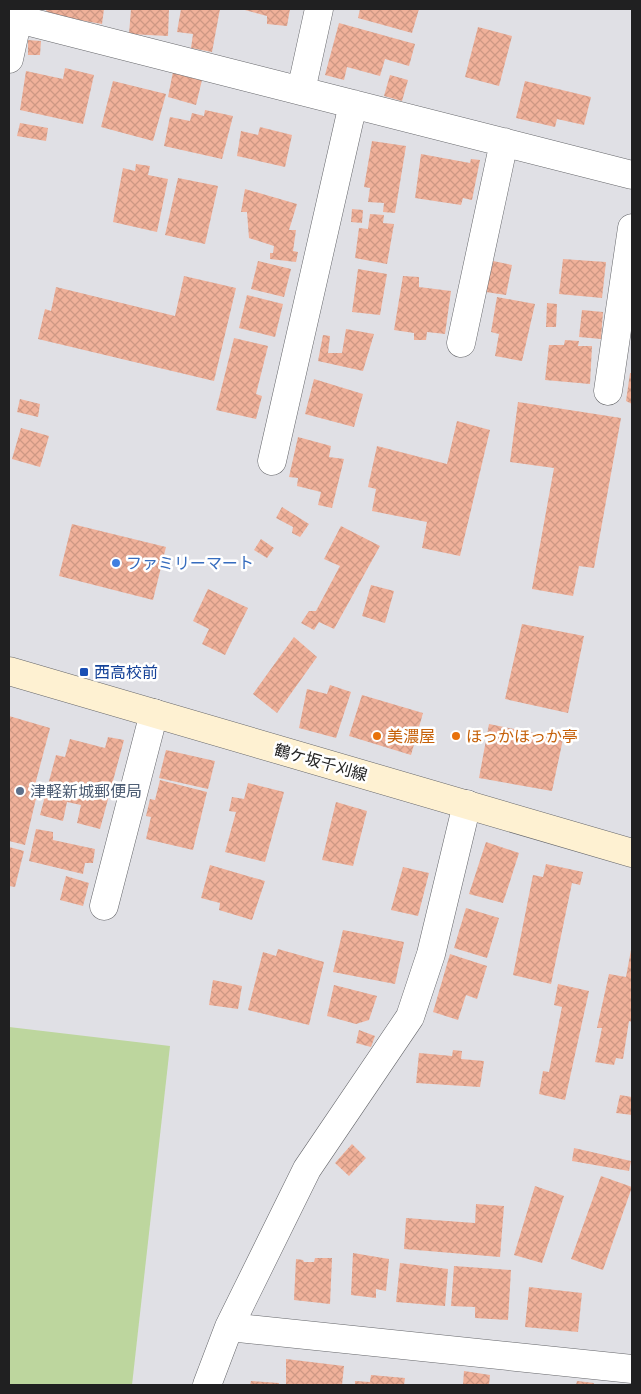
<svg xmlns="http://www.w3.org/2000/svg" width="641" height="1394" font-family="'Roboto Condensed','Noto Sans JP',sans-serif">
<defs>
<pattern id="building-cross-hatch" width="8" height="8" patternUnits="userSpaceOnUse" patternTransform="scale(1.25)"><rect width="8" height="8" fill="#f0b19a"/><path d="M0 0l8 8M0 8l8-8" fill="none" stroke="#ce9884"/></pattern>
</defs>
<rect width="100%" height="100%" fill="#e0e0e5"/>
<path fill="#bdd69e" d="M9 1027 170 1046 132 1385H9Z"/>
<path fill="url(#building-cross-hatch)" d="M45 9H104L102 24 50 15Z
M131 9H169L168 36 129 34Z
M181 9H220L212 52 191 48 193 34 177 32Z
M241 9H290L287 26 267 24V16Z
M360 9H419L412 33 358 18Z
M339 23 415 44 409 66 385 59 380 76 347 67 344 80 325 75Z
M478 27 512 36 499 86 465 77Z
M28 40 41 41 40 55H28Z
M65 68 94 75 83 124 20 110 26 71 63 79Z
M173 72 202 80 196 105 168 97Z
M390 75 408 80 402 101 384 96Z
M113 81 166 94 153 141 101 127Z
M525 81 591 97 584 125 557 119 555 127 516 118Z
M205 110 233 116 222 159 164 146 170 117 190 121 192 113 204 116Z
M20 123 48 128 46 141 17 136Z
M260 127 292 135 285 167 237 156 241 131 258 135Z
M372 141 406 146 395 213 383 212 384 203 368 202 370 188 364 187Z
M421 154 470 163 471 159 480 160 472 200 463 198 461 205 415 198Z
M136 164 150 166 148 175 168 179 157 232 113 222 123 168 135 171Z
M178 178 218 186 205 244 165 235Z
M245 189 297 204 289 230H296L293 251 298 252 296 262 270 259V253H273L274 246 249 238 247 212H241Z
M352 209 363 210 362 223 351 222Z
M370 214 384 215 383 223 394 224 387 264 355 258 359 228 368 229Z
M563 259 606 262 602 298 559 294Z
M258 261 291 269 284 297 251 289Z
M493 261 512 265 506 295 486 292Z
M358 269 387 274 380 315 352 312Z
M184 276 236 288 214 381 38 339 45 309 51 311 56 287 175 316Z
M403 276 419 277V287L451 291 445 334 427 332 426 340H414V333L394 330Z
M247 295 283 304 275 337 239 328Z
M497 297 535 304 522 361 495 356 499 334 491 332Z
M547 303 557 304 556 327H546Z
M582 310 603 312 601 339 579 337Z
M346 329 374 334 363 371 318 361 323 335 330 336 328 353H342Z
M234 338 268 346 256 394 262 396 256 419 216 410Z
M565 340 579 341 578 346H592L590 384 545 380 549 345H564Z
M630 373H632V404L626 401Z
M314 379 363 394 354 427 305 414Z
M20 399 40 404 38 417 17 412Z
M518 402 621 418 594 568 579 566 573 596 532 589 554 468 510 462Z
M457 421 490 430 460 556 422 548 427 522 372 511 376 489 368 487 377 446 447 464Z
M21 428 49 436 40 467 12 459Z
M298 437 331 446 329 457 344 459 332 508 318 505 321 492 297 486 298 478 289 477Z
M282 507 309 524 300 537 292 533 293 527 276 518Z
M72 524 166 547 153 600 59 576Z
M341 526 380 546 334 629 319 622 314 630 301 623 309 611H316L340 566 324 559Z
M261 539 274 548 267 558 254 550Z
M371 585 394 591 385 623 362 616Z
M208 589 248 608 225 655 202 644 209 629 193 621Z
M522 624 584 636 568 713 505 699Z
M294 637 317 657 277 713 253 694Z
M330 685 351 692 336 738 299 728 307 689 327 694Z
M362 695 423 713 411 755 349 736Z
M9 716 50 728 35 785 39 786 25 845 9 841Z
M489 724 563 739 552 791 479 778Z
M108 737 124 740 100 829 77 823 81 805 67 802 63 821 40 815 56 755 65 757 70 739 105 748Z
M166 750 215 761 208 789 159 778Z
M160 780 207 792 193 850 146 839 151 817 146 816 150 799 155 800Z
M248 783 284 792 265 862 225 852 236 812 229 811 232 797 244 799Z
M336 802 367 811 353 866 322 860Z
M36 829 53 832V840L95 849 93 863H85L83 874 29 861Z
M486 842 519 853 503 903 469 894Z
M9 847 24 851 15 887 9 886Z
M546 864 583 872 580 885 572 883 551 984 513 975 533 875 543 877Z
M210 865 265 881 252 920 219 910 220 903 201 898Z
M403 867 429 873 418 916 391 910Z
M66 876 89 883 83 906 60 900Z
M466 908 499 918 487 958 454 948Z
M343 930 404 942 395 984 333 972Z
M278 949 324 962 309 1025 248 1010 263 952 276 956Z
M631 950 632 1022 629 1021 623 1059 616 1058 614 1065 595 1062 602 1028H597L609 974 626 977Z
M450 954 487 966 477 999 466 995 458 1020 433 1012Z
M213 980 242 986 238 1009 209 1005Z
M558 984 589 991 565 1100 539 1094 543 1071 549 1072 562 1007 554 1005Z
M334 985 377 996 369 1020 356 1024 327 1016Z
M359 1030 375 1036 371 1047 356 1043Z
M453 1050 462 1051 461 1059 484 1061 480 1087 416 1083 419 1053 452 1056Z
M620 1095 632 1097V1115L616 1113Z
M352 1144 366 1158 349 1176 335 1163Z
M574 1148 631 1161 629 1171 572 1161Z
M601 1176 632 1187 603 1270 571 1259Z
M535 1186 564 1196 542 1263 514 1255Z
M476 1204 504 1206 500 1257 404 1249 406 1218 475 1223Z
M353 1253 389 1259 386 1291 376 1289V1298L351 1295Z
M315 1258H332L330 1304 294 1300 296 1259 303 1260 304 1262H314Z
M400 1263 448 1269 445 1306 396 1302Z
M454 1266 511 1270 508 1320 475 1318V1307L451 1306Z
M529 1287 582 1293 578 1332 525 1327Z
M286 1359 344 1366 342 1385 286 1384Z
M464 1371 490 1375 489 1385H463Z
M371 1375 405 1378 404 1385H355V1381L370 1382Z
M251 1381 279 1383V1385H250Z
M577 1381 594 1383 593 1385H576Z"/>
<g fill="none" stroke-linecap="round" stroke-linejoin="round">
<defs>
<path id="minor" d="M18 19 632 175
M9 59 20 9
M301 91 319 9
M461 343 504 142
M608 391 632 228
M272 461 353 104
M104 906 154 713
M229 1327 632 1369
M207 1385 229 1327 307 1169 410 1017 431 954 467 804"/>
<path id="secondary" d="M9 671 632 853"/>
</defs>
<use href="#minor" stroke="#65666a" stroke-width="29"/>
<use href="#secondary" stroke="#65666a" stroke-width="29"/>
<use href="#minor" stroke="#fff" stroke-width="28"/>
<use href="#secondary" stroke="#fef1d2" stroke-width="28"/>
</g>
<circle fill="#3f7fe0" stroke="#fff" stroke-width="2" cx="116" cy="563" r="5"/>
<rect fill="#1a4fb4" stroke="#fff" stroke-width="2" x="79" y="667" width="10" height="10" rx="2.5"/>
<g fill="#e8710a" stroke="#fff" stroke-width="2">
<circle cx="377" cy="736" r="5"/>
<circle cx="456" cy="736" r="5"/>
</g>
<circle fill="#5c6f8a" stroke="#fff" stroke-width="2" cx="20" cy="791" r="5"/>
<g text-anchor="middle" stroke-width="5" stroke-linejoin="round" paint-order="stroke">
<g font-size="16" fill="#366cbe" stroke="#fff" text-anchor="start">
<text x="126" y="569">ファミリーマート</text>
</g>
<g font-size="16" fill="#164399" stroke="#fff" text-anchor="start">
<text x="94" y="678">西高校前</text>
</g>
<g font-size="16" fill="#c56008" stroke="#fff" text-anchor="start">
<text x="387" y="742">美濃屋</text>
<text x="466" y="742">ほっかほっか亭</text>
</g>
<g font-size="16" fill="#202021" stroke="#fff">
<text transform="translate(321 762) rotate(16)" y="6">鶴ケ坂千刈線</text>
</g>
<g font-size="16" fill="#4e5e75" stroke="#fff" text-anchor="start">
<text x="30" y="797">津軽新城郵便局</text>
</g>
</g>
<rect width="641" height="1394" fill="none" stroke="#202021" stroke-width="20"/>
</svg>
